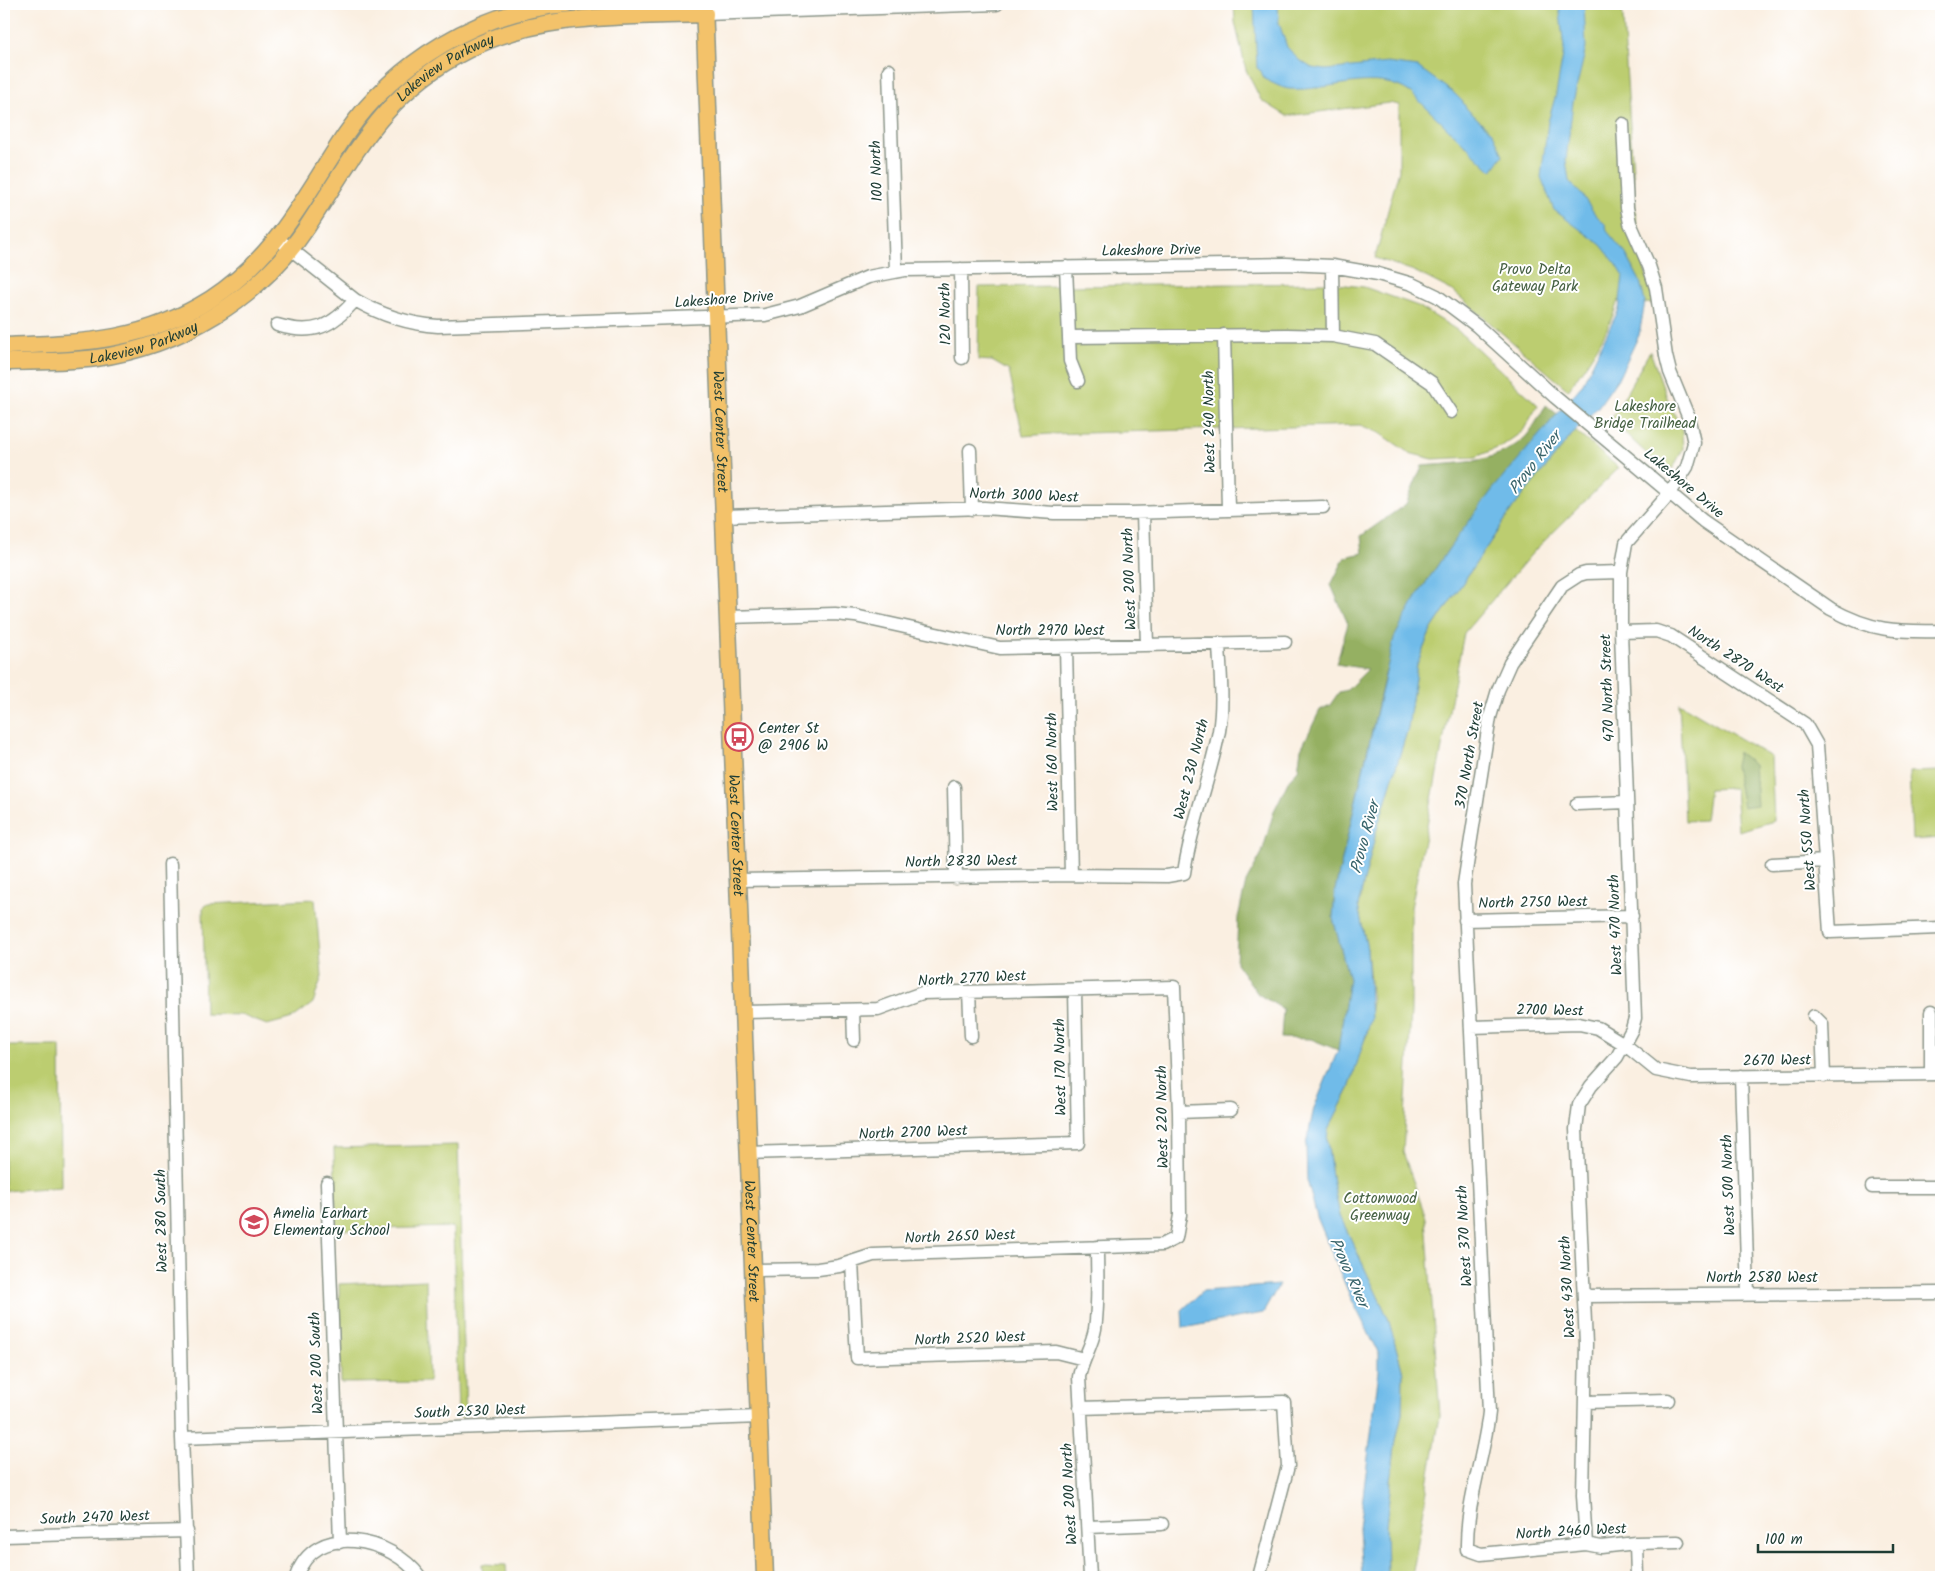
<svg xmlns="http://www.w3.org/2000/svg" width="1945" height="1581" font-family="Kalam,sans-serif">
<rect width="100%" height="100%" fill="#fff"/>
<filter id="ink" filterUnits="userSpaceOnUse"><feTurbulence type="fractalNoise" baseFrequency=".02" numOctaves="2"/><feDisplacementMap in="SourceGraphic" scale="10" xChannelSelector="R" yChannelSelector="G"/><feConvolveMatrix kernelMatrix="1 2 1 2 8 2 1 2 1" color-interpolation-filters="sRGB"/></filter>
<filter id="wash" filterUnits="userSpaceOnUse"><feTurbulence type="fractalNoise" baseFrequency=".0096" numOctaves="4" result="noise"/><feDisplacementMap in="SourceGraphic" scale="20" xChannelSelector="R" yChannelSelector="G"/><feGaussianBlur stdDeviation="1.12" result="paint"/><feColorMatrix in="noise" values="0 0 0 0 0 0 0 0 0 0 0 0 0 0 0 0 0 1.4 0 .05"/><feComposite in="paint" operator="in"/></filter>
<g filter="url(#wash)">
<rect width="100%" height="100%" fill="#faefe1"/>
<path fill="#bccd6f" stroke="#6e8552" d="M1234 4H1622L1638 248 1655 303 1620 305 1618 300C1609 334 1588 362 1568 390L1453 291 1414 271 1375 258 1399 170V105L1389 103 1287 116 1261 100 1246 70 1235 22Z
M1327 283 1364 287 1418 306 1457 330 1538 405 1523 431 1502 446 1476 457 1433 459 1409 453 1380 433 1360 425 1050 434 1023 436 1009 371 992 361 978 360 979 287Z
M1650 351 1669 403 1682 430 1683 449 1673 468H1662L1611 420Z
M1575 431 1619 468 1535 550 1464 633 1411 908V1011L1403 1152 1426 1218 1440 1416 1412 1577H1387L1386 1525 1395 1446 1402 1413 1403 1373 1388 1318 1340 1216 1333 1183 1327 1140 1328 1130 1349 1089 1362 1045 1367 1035 1372 1002 1367 949 1358 906 1376 832 1408 728 1417 664 1431 630 1513 508Z
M1679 703 1771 757 1774 821 1738 831 1735 788 1709 789 1705 820 1685 821Z
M1941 771V838L1912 840 1909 772Z
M315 899 322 976 313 1003 293 1018 267 1025 241 1015 205 1014 203 908 208 904Z
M4 1046H60L61 1187 4 1191Z
M458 1145 466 1417H458L453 1227 336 1230 334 1148Z
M426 1280 429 1382 341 1383 339 1284Z
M482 1564 506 1565 507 1577H483Z"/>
<path fill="#95b062" stroke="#5a764b" d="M1546 405 1557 414 1450 547 1415 599 1406 618 1385 674 1335 890 1333 918 1349 979 1338 1050 1311 1039 1281 1038 1283 1009 1258 994 1236 963 1238 918 1246 882 1262 853 1274 811 1289 780 1298 770 1301 749 1320 710 1330 705 1339 692 1347 690 1368 669 1336 664 1348 624 1331 585 1345 557 1363 553 1361 536 1406 504 1422 466C1456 463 1494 464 1522 440 1532 432 1539 416 1546 405Z
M1738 752 1754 765 1757 805 1743 807 1735 766Z"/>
<path fill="#70bbe9" stroke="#487c8e" d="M1254 4H1278L1279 23 1287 47 1299 60 1312 68 1326 70 1387 63 1418 67 1455 94 1462 101 1467 109 1493 133 1503 155 1492 171 1411 93C1376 68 1329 92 1289 89 1281 88 1271 82 1264 79L1261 71 1257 68Z
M1559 4H1584L1586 48 1573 102 1566 160 1569 181 1582 195 1595 214 1606 225 1607 231 1626 254 1640 281 1645 302 1639 335 1619 377 1598 407 1575 431 1513 508 1431 630 1417 664 1408 728 1376 832 1358 906 1367 949 1371 1019 1349 1089 1328 1130 1327 1140 1333 1183 1340 1216 1388 1318 1403 1373 1402 1413 1395 1446 1386 1525 1387 1577H1362L1359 1528 1379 1371V1354L1350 1296 1317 1217 1307 1180 1306 1145 1314 1108 1338 1050 1349 979 1333 918 1335 890 1394 638 1415 599 1450 547 1493 489 1582 385 1619 309 1623 275 1617 265 1601 245 1554 210 1541 177 1548 122 1556 94 1564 49Z
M1279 1285 1263 1313 1183 1328 1182 1310 1203 1291Z"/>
</g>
<g filter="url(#ink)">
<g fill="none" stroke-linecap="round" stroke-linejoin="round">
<defs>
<path id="minor" d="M705 14 997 4
M889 70 896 271
M278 239 355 300C381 315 408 324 438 326L765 315 800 306 868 277 905 270 1286 264 1332 266 1378 274 1412 284 1437 296 1477 326 1555 397 1703 521 1831 609C1871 631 1896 632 1941 631
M1332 266 1333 336
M1066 267 1070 361 1078 381
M961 269 962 358
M277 325C313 336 332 327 355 300
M1224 335 1228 509
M1069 337 1287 335 1333 336 1375 344 1432 383 1451 412
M970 450 972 509
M1143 513 1147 645
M724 516 984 508 1054 513H1130L1323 507
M1621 572 1586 573 1579 575 1562 586 1510 663 1498 690 1490 717 1464 884 1489 1412C1484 1458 1466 1502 1467 1549L1481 1554 1586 1544 1601 1547 1636 1543 1678 1542
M728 617 835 614 855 616 1000 648 1285 642
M1621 632 1656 631 1671 636 1805 724 1817 745 1830 932 1941 928
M1066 647 1071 875
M954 787 956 878
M1577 804 1627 802
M170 864 182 1438 188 1577
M1772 864 1824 861
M738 880 1071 875 1167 876 1184 873C1191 824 1210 779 1219 731 1224 702 1220 672 1219 643
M1465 920 1632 916
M969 992 971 1036
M853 1010 854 1040
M743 1012 878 1009 922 993 1174 987 1179 1112 1180 1215 1176 1238 1162 1245 873 1255 839 1266 818 1269 753 1270
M1814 1016 1822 1024 1824 1076
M1471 1027 1579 1024 1598 1028 1624 1044 1656 1070 1691 1077 1941 1074
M1931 1074V1012
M1741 1076 1748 1294
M1179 1112 1231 1110
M748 1153 1078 1143 1075 990
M327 1183 340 1542
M1872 1187H1941
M852 1262 857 1358 1056 1352 1084 1359
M1584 1296 1941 1293
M1585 1402 1668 1400
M1080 1408 1284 1402 1288 1466 1259 1577
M182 1438 760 1417
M1088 1527 1162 1524
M4 1536 187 1531
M1636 1543 1637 1577
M1586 1544 1583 1495 1586 1344 1576 1129 1579 1105 1591 1086 1617 1057 1632 1029 1635 1018 1621 632V572L1626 543 1670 493 1687 467 1694 443 1688 416 1670 372 1666 356 1656 288 1649 266 1630 223 1627 208 1623 124
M296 1577C315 1520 392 1538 420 1577
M1090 1577 1079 1377C1082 1360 1092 1346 1095 1329 1099 1302 1097 1274 1097 1247"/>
<g id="major">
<path id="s1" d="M704 4 765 1577"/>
<path d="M4 346C82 343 141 343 211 299 278 255 303 198 346 134 396 62 478 11 567 4"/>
<path id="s2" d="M4 362C34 361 65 362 96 358 180 346 259 299 307 227 355 154 384 92 467 50 540 12 624 17 705 14"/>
</g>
</defs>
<use href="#minor" stroke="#8c968a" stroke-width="15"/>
<use href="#major" stroke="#8c968a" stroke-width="19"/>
<use href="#minor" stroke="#fff" stroke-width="12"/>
<use href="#major" stroke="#f3c26a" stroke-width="16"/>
</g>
</g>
<defs>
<symbol id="bus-ring" viewBox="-11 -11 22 22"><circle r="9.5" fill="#fff" stroke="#d1495b" stroke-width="1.5"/><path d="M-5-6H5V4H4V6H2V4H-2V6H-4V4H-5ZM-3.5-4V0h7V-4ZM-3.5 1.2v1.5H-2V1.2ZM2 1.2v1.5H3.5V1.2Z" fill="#d1495b"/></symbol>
<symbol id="school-ring" viewBox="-11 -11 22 22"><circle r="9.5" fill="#fff" stroke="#d1495b" stroke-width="1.5"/><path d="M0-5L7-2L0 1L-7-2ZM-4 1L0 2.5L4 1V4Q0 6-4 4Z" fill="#d1495b"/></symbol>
</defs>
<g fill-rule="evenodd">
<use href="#bus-ring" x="723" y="721" width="32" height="32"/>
<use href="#school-ring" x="238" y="1206" width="32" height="32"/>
</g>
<g text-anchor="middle" stroke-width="4" stroke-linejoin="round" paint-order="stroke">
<g font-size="15" fill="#1f3d34" stroke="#fff">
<text dy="5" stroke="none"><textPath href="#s2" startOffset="562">Lakeview Parkway</textPath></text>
<text transform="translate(876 171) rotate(-92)" y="5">100 North</text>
<text transform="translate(1151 250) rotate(-1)" y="5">Lakeshore Drive</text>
<text transform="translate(724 299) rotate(-4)" y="5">Lakeshore Drive</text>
<text transform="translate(945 314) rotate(-91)" y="5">120 North</text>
<text dy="5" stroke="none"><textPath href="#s2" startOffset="142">Lakeview Parkway</textPath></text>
<text transform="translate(1209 422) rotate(-91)" y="5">West 240 North</text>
<text dy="5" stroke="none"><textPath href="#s1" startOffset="428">West Center Street</textPath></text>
<text transform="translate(1684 483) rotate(40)" y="5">Lakeshore Drive</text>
<text transform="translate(1024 495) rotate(2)" y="5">North 3000 West</text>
<text transform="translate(1129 579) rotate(-92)" y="5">West 200 North</text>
<text x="1050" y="635">North 2970 West</text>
<text transform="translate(1736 659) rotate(33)" y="5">North 2870 West</text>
<text transform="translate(1607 688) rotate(-92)" y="5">470 North Street</text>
<text transform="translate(1469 755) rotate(-80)" y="5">370 North Street</text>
<text transform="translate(1052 762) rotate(-91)" y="5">West 160 North</text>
<text transform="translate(1191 769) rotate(-76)" y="5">West 230 North</text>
<text dy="5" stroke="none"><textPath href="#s1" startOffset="832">West Center Street</textPath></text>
<text transform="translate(1807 840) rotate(-94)" y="5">West 550 North</text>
<text transform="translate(961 861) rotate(-1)" y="5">North 2830 West</text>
<text transform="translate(1533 902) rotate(-1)" y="5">North 2750 West</text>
<text transform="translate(1615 925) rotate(-92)" y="5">West 470 North</text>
<text transform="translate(972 978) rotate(-3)" y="5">North 2770 West</text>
<text transform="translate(1550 1010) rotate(1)" y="5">2700 West</text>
<text transform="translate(1777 1060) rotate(-1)" y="5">2670 West</text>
<text transform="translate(1060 1067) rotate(-91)" y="5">West 170 North</text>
<text transform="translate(1162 1117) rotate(-91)" y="5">West 220 North</text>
<text transform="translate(913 1132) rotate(-2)" y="5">North 2700 West</text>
<text transform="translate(1728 1185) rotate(-92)" y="5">West 500 North</text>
<text transform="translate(161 1221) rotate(-91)" y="5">West 280 South</text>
<text transform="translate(960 1236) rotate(-2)" y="5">North 2650 West</text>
<text transform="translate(1464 1236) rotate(-93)" y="5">West 370 North</text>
<text dy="5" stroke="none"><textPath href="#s1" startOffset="1238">West Center Street</textPath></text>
<text x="1762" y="1282">North 2580 West</text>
<text transform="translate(1567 1287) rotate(-93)" y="5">West 430 North</text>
<text transform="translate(970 1338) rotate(-2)" y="5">North 2520 West</text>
<text transform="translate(316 1363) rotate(-92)" y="5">West 200 South</text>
<text transform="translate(470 1411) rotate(-2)" y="5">South 2530 West</text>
<text transform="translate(1069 1494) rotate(-93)" y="5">West 200 North</text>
<text transform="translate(95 1517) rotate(-2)" y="5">South 2470 West</text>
<text transform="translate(1571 1531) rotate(-3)" y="5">North 2460 West</text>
</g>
<g font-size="15" fill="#466143" stroke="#fff">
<text x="1535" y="274">Provo Delta<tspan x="1535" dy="17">Gateway Park</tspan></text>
<text x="1645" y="411">Lakeshore<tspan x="1645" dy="17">Bridge Trailhead</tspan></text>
<text x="1380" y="1203">Cottonwood<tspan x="1380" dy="17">Greenway</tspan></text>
</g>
<g font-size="15" fill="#1f3d34" stroke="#fff" text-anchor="start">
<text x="758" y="733">Center St<tspan x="758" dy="17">@ 2906 W</tspan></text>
<text x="273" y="1218">Amelia Earhart<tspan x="273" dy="17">Elementary School</tspan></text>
</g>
<g font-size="16" font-style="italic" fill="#37636a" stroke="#fff">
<text transform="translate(1534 462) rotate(-52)" y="6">Provo River</text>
<text transform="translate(1364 837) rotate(-75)" y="6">Provo River</text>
<text transform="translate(1350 1272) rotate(66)" y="6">Provo River</text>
</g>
</g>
<rect width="1945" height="1581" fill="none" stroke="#fff" stroke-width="20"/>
<path d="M1758 1544v8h135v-8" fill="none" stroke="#1f3d34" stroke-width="2.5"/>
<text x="1765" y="1544" font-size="15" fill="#1f3d34" stroke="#ffffff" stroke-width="4" paint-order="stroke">100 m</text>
</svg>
